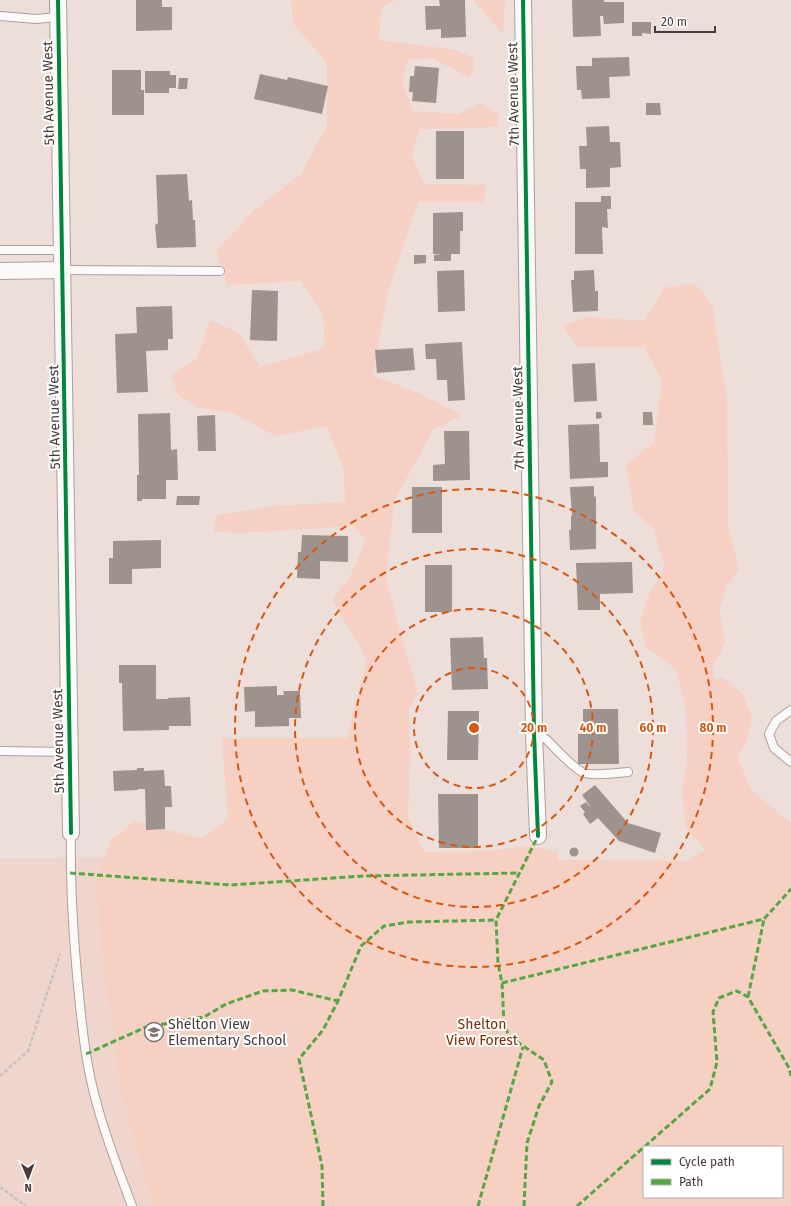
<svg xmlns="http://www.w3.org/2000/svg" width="791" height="1206" font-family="'Fira Sans',sans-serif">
<rect width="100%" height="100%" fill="#edded9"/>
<path fill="#efd5cc" d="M307 856V1206H0V858Z"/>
<path fill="#f5d0c3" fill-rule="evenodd" d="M291 0H395L381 9 379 40 457 50 475 59 470 78 432 58 408 59 402 81 413 111 459 114 480 103 498 113V126L477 128 419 129 412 156 424 184 486 185 484 202H418L387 295 373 376 414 391 463 415 433 430 394 501 386 579 398 625 418 693 409 708 410 754 408 816 424 852 488 851 527 846 558 852V860L687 861 706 850 686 828 682 789 687 762 686 710 676 669 646 647 640 622 650 592 665 568 653 527 634 512 626 465 654 442 662 381 644 347H578L562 326 587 317 645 321 664 288 694 283 712 304 727 401 728 526 739 569 727 585 719 610 725 642 713 668 714 678H724L742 694 752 716 747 740 737 757 752 791 791 823V1206H153L120 1086 101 946 97 881 111 840 135 821 202 839 228 819 222 738H347L367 659 332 600 350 577 366 540 352 526 242 533 214 532 217 515 276 506 345 502 344 470 327 426 276 436 231 412 200 408 179 396 171 376 198 357 210 320 238 332 260 367 325 348 323 313 301 281 228 285 216 252 253 211 301 174 327 126V63L293 23ZM644 1147H782V1197H644Z
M473 0H505L503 33Z"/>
<path fill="#9d928e" d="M136 0H162V7H172V30L136 31Z
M439 0H465L466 37 441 38V29L426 30 425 6H440Z
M572 0H604V2H624V23L604 24 603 16H600L601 36 573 37Z
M632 22H651V34L642 33V36H632Z
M629 57 630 76 609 77 610 98 582 99 581 90H577L576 66H592V58Z
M415 66 439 68 436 103 412 101 413 92H409L410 76H414Z
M112 70H141V90H144V115H112Z
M145 71H170V75H176V88H169V93H145Z
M260 74 287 80 288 77 328 86 322 114 254 99Z
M179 78H188L187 89H178Z
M646 103H660L661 115H646Z
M609 126 610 142H620L621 167 610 168V187L586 188V169H580L579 146H587L586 127Z
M436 131H464V179H436Z
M187 174 189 201 192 200 193 220H195L196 247 157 248 155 225 158 223 156 175Z
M601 196H611V209H607L608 228 602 227 603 254H575V202H601Z
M463 212V231H460V254H451V261H434V255L442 254H433V213Z
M414 255H426V263L414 264Z
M464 270 465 311 438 312 437 271Z
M594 270 595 291H598V311L573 312 571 280H574V271Z
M252 290 278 291 277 341 250 340Z
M172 306 173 339H168V350L146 351 148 392 117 393 115 334 137 333 136 307Z
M462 342 465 400 448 401 447 380H437L436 359H426L425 344Z
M413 348 415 370 377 373 375 350Z
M595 363 597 401 574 402 572 364Z
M596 412H601L602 418 596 419Z
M643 412H652L653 425H643Z
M170 413 171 450 177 449 178 480H166V499H142V501H137V475H139L138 414Z
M215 415 216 451H198L197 416Z
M599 424 600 462H608V477L570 479 568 425Z
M444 431H469L470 480 433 481V465L445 464Z
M594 486V497L596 496V549L570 550 569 530H571V516H572L570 487Z
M412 487H442V533H412Z
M177 496H200L199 505H176Z
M302 535 348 536V562L320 561V579L297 578 298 552H301Z
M161 540V568L132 569V584H109V558H113V541Z
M632 562 633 593 600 594V610H578L576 563Z
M425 565H452V612H425Z
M483 637 484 658H487L488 689 452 690 450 638Z
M119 665H156V699H168V698L190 697 191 726H169V730L123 731 122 683H119Z
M277 686V695H284L283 691H300L301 718H289V726L255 727V711L245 712 244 687Z
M583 709H618L619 764H578V734H583Z
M448 711H479L478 760H447Z
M137 768H144V771L164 770 165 786H171L172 807H165V829L146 830 145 789H138V790L114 791 113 771 137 770Z
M595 785 628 823 661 833 655 853 619 841 598 818 590 824 583 814 585 812 580 806 586 802 590 807V806L582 795Z
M438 794H478V848H439Z
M569.5 852a4.5 4.5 0 1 1 9 0a4.5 4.5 0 1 1-9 0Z"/>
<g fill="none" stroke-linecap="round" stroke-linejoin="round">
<defs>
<path id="service" d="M0 16 36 19 58 17
M0 250H62
M62 270 220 271
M791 710 776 721 769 734 774 748 791 762
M534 733 541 736 547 740C555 748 574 769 584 773 594 776 617 773 628 772
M0 751 69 752
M71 833C70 885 73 933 78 985 82 1027 86 1068 98 1108 107 1141 120 1174 132 1206"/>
<path id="minor" d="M58 0 71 833
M523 0 534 733 538 836
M0 271 62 270"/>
</defs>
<use href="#service" stroke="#aca09c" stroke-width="10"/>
<use href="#minor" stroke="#aca09c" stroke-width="18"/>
<path stroke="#c7c1c0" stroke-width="2.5" stroke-dasharray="4 2" stroke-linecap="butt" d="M0 1076 28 1051 60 954
M0 1187 26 1206"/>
<use href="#service" stroke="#fcfaf9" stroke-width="8"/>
<use href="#minor" stroke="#fcfaf9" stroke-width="16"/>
<path stroke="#55a645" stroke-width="3" stroke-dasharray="6 3" stroke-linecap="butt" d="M70 873 231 885 363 876 518 873
M502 983 764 919 791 889
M748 997 764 919
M86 1054 146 1027 204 1017 226 1004 263 991 292 990 338 1001
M323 1206 322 1166 299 1059 323 1030 338 1001 361 946 384 926 409 922 496 920
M478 1206 523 1047
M524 1206 527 1143 539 1106 552 1082 544 1060 510 1037 504 1025 502 983 498 963 496 920 538 836
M577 1206 710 1089 717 1062 713 1012 719 998 737 991 748 997 789 1068 791 1076"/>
<defs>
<path id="cycleway" d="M58 0 71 833
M523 0 534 733 538 836"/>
</defs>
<use href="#cycleway" stroke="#fff" stroke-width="6"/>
<use href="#cycleway" stroke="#00873e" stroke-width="4"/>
</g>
<g fill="none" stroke="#d85610" stroke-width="2" stroke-dasharray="7 5">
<circle cx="474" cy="728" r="60"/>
<circle cx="474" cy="728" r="119"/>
<circle cx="474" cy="728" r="179"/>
<circle cx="474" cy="728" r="239"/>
</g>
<defs>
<symbol id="school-ring" viewBox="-11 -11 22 22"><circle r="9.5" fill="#fff" stroke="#807370" stroke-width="1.5"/><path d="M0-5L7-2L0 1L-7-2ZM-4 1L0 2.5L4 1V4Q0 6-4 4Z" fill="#807370"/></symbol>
</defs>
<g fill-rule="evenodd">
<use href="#school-ring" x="143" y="1021" width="22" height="22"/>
</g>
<g text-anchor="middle" stroke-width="4" stroke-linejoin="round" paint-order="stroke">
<g font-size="14" fill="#453a37" stroke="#fff">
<text transform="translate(48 93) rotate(-91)" y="5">5th Avenue West</text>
<text transform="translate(513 94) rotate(-91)" y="5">7th Avenue West</text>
<text transform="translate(54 417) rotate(-91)" y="5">5th Avenue West</text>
<text transform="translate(518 418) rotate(-91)" y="5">7th Avenue West</text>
<text transform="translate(58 741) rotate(-91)" y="5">5th Avenue West</text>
</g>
<g font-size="14" fill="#453a37" stroke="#fff" text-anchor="start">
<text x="168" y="1029">Shelton View<tspan x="168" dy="16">Elementary School</tspan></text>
</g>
<g font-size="14" fill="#812a04" stroke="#fff">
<text x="482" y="1029">Shelton<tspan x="482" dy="16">View Forest</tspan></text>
</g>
</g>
<circle cx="474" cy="728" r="6" fill="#d85610" stroke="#fff" stroke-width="2"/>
<g font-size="12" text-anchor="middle" font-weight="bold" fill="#d85610" stroke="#fff" stroke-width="4" stroke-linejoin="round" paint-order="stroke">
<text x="534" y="732">20 m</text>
<text x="593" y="732">40 m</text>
<text x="653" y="732">60 m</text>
<text x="713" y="732">80 m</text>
</g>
<rect x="643" y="1146" width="140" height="52" fill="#ffffff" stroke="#b5b0af"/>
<rect x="651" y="1159" width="20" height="6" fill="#00873e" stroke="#b5b0af"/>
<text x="679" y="1166" font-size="12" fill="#453a37">Cycle path</text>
<rect x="651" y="1179" width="20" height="6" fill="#55a645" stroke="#b5b0af"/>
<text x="679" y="1186" font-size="12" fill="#453a37">Path</text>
<g transform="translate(28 1178) rotate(179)" stroke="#ffffff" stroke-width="3" paint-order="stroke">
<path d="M0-3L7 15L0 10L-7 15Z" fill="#453a37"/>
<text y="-6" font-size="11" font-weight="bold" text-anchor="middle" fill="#453a37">N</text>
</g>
<path d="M655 26v6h60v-6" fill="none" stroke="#453a37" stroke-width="2"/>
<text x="661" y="26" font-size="12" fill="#453a37" stroke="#ffffff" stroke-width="3" paint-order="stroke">20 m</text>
</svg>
